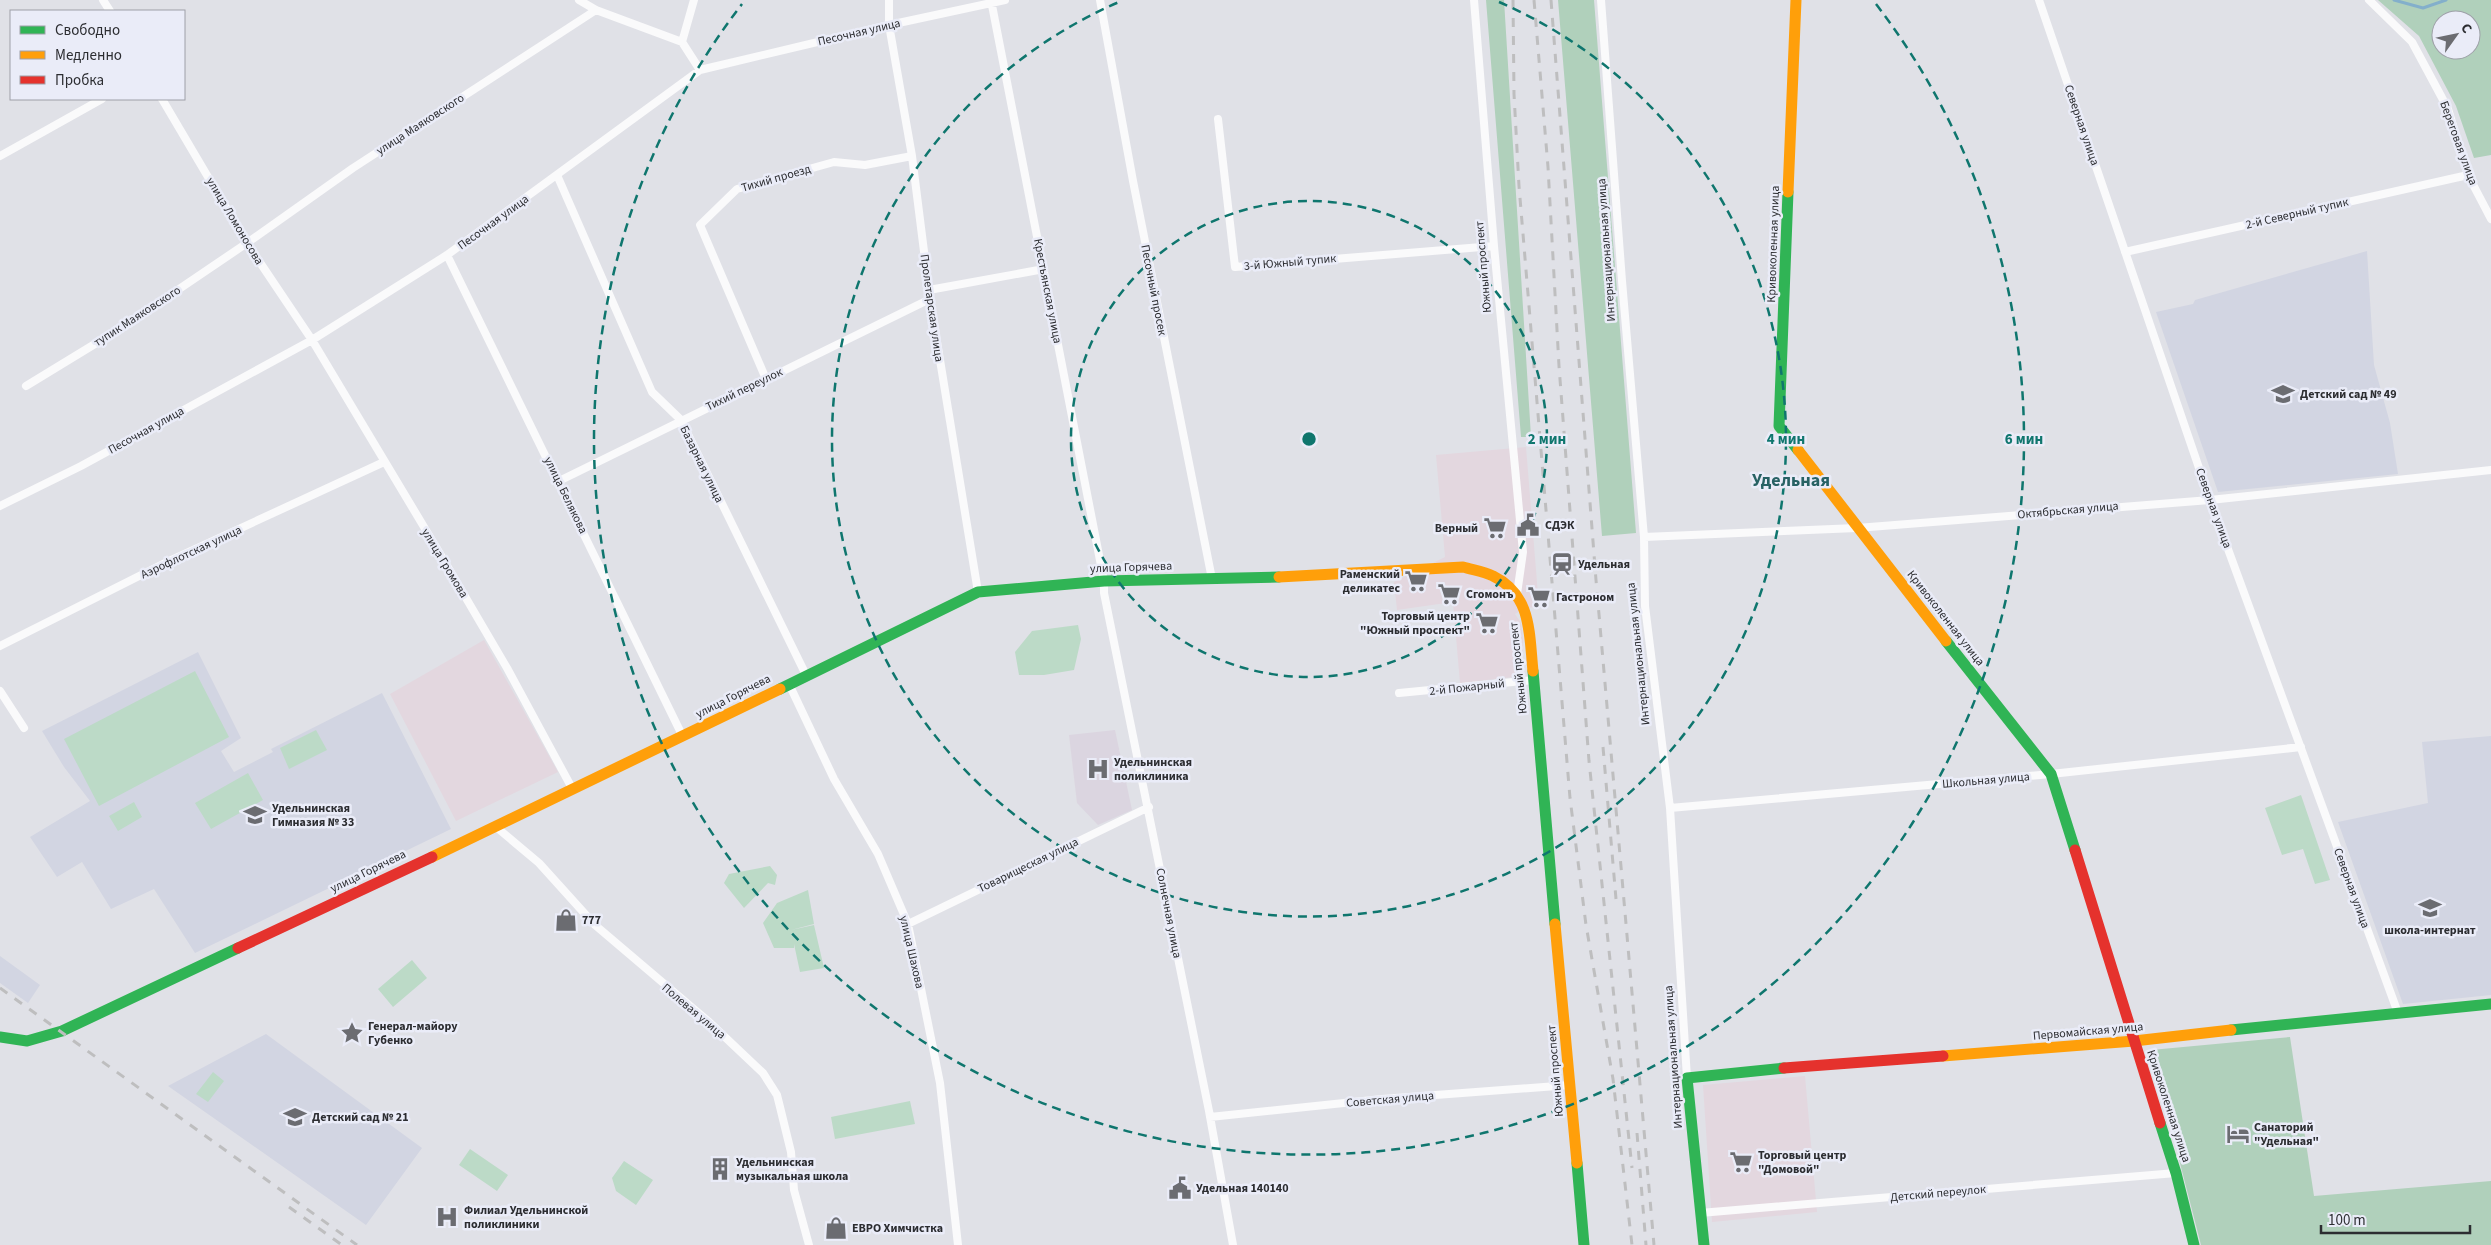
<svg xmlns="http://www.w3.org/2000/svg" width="2491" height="1245" font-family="'Source Sans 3',sans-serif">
<rect width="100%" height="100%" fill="#e0e1e7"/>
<path fill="#e3d7df" d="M1526 447 1539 607 1526 608 1515 614 1521 623 1523 639 1522 676 1460 683 1453 602 1397 610 1394 582 1445 557 1436 455Z
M484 640 558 772 456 821 390 694Z
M1805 1076 1817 1212 1712 1222 1703 1085Z"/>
<path fill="#d2d5e2" d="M2367 251 2374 365 2390 423 2398 474 2218 492 2156 312 2193 304 2195 300Z
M198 652 241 738 221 751 234 772 273 752 271 749 382 693 451 829 195 953 154 889 111 909 82 862 57 877 30 837 90 801 64 767 42 731Z
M2491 736V995L2403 1004 2338 822 2428 803 2422 742Z
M0 956 40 985 28 1003 0 983Z
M266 1034 422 1148 366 1225 168 1086Z"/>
<path fill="#dbd5e0" d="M1115 730 1132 810 1098 825 1077 803 1069 735Z"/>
<path fill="#bcdac7" d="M1078 625 1081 639 1074 670 1044 675H1019L1015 652 1032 631Z
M195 671 229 737 99 806 64 739Z
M316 730 327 750 289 769 280 748Z
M248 773 263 800 211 829 195 803Z
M2301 795 2330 880 2315 884 2303 849 2282 855 2265 808Z
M134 802 142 817 118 831 109 816Z
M770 866 777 875 775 885 768 883 744 908 724 883 729 874Z
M808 890 814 924 791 930 814 925 824 968 800 972 794 944V948H774L763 923 777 903Z
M412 960 427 978 393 1007 378 989Z
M213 1072 224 1081 208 1102 196 1094Z
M910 1101 915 1124 835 1139 831 1117Z
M470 1149 508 1175 497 1191 459 1165Z
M624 1161 653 1180 636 1205 616 1191 612 1178Z"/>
<path fill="#b0d0bb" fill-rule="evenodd" d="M1486 0H1504L1531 437H1521Z
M1558 0H1594L1636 533 1602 536Z
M2378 0H2491V155L2474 158 2456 106 2419 36ZM2441 20H2471V50H2441Z
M2290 1037 2314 1196 2491 1181V1245H2201L2151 1050Z"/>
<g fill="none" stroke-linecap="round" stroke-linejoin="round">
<path stroke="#83afcb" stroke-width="3" d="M2394 0 2423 8 2446 0"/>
<path stroke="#fafafb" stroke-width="8" d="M103 0 110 11
M579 0 596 10 682 42
M694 0 682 42 700 70
M889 0V25L912 156 930 299 978 592
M991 0 1104 581V593L1209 1111 1233 1245
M1100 0 1133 181 1212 579
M1474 0 1494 246 1523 552 1517 594
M1601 0 1622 281 1644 537 1645 606 1670 808 1687 1078
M2039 0 2210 500 2398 1013
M2369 0 2412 42 2448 109 2468 175 2491 219
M162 99 247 243 312 340 439 552 507 668 573 790
M1218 119 1235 267 1494 246
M0 156 102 99
M557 175 652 392 681 420 806 675
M2125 252 2468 175
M447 255 683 737
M929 290 1044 269
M766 379 700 225 737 189 834 162 865 165 912 156
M26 386 126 325 247 243 353 168 596 10
M559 481 930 299
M0 506 81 466 312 340 447 255 700 70 889 25 1005 0
M1644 537 1857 528 2210 500 2491 470
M0 646 165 563 384 462
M789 684 834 779 878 854 908 924 940 1083 958 1245
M0 691 24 728
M1399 693 1534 680
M1670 808 2051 774 2301 747
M495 826 539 863 595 925 708 1021 763 1073 777 1095 780 1107 791 1152 794 1190 809 1245
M908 924 1149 807
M1210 1117 1382 1099 1570 1085
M1700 1213 2176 1173"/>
<path stroke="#30b455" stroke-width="11" d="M1788 192 1779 426 1798 450
M1946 641 2051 774 2075 850
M1533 671 1555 924
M780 689 978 592 1104 581 1279 577
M2231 1030 2491 1004
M0 1037 27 1041 62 1031 238 948
M2160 1123 2176 1173 2194 1245
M1577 1163 1584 1245
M1704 1245 1687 1078 1784 1068"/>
<path stroke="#ff9f0a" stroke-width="11" d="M1788 192 1796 0
M1798 450 1946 641
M1279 577 1463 567C1473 570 1484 571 1493 576 1532 595 1529 633 1533 671
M432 857 780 689
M1555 924 1577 1163
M1943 1056 2134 1041 2231 1030"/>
<path stroke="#e5322d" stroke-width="11" d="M2075 850 2160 1123
M238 948 432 857
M1784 1068 1943 1056"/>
<path stroke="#bebebf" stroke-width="3" stroke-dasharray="9 9" stroke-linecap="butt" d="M1513 0 1514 94 1519 186 1570 798 1586 925 1613 1079 1632 1245
M1534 0 1548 167 1559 366 1589 761 1632 1168
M1551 0 1596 580 1654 1245
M1603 747 1616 899
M0 988 357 1245
M1637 1133 1646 1245
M289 1207 342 1245"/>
</g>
<g fill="none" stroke="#0f766e" stroke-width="2.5" stroke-dasharray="9 6">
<circle cx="1309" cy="439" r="238"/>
<path d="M1499 2A477 477 0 1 1 1119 2"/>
<path d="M1876 4A715 715 0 1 1 742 4"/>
</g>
<defs>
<symbol id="school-bare" viewBox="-9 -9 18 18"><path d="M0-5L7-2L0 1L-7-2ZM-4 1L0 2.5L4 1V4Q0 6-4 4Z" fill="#6b6c71" stroke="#eaecf8" stroke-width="2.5" paint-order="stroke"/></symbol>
<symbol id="civic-bare" viewBox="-9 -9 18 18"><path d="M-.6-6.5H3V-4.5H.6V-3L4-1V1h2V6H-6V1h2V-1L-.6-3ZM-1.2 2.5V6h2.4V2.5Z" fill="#6b6c71" stroke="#eaecf8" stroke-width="2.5" paint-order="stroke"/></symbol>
<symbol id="supermarket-bare" viewBox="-9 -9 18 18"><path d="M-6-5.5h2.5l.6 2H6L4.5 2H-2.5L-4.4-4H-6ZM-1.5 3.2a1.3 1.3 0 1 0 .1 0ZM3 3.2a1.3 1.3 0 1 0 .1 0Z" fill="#6b6c71" stroke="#eaecf8" stroke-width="2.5" paint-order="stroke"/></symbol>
<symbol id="station-bare" viewBox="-9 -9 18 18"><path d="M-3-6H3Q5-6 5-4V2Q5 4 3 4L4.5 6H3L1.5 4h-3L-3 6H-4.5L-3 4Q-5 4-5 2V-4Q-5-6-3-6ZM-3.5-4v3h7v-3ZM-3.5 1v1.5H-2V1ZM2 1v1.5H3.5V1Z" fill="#6b6c71" stroke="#eaecf8" stroke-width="2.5" paint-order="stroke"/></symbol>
<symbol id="hospital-bare" viewBox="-9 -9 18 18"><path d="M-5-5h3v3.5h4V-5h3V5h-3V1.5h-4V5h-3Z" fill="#6b6c71" stroke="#eaecf8" stroke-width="2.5" paint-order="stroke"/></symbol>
<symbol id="shop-bare" viewBox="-9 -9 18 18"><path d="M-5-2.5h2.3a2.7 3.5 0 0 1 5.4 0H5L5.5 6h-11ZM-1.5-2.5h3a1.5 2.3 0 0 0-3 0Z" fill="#6b6c71" stroke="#eaecf8" stroke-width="2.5" paint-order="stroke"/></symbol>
<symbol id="sight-bare" viewBox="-9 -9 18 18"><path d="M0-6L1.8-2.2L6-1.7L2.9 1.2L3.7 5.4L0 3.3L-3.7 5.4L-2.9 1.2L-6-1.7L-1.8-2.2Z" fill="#6b6c71" stroke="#eaecf8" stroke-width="2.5" paint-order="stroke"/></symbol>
<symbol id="hotel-bare" viewBox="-9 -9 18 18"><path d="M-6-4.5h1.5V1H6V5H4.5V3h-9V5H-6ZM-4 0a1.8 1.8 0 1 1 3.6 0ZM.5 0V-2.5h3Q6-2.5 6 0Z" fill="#6b6c71" stroke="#eaecf8" stroke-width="2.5" paint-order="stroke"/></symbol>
<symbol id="building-bare" viewBox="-9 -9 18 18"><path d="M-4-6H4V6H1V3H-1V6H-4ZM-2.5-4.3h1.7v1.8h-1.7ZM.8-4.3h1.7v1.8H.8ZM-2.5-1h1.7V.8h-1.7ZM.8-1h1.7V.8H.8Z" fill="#6b6c71" stroke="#eaecf8" stroke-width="2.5" paint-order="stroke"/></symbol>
</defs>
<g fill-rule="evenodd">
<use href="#school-bare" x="2267" y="378" width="32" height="32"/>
<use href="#civic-bare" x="1512" y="509" width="32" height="32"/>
<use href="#supermarket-bare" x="1479" y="512" width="32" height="32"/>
<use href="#station-bare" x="1546" y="548" width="32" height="32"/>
<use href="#supermarket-bare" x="1400" y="565" width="32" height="32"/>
<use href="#supermarket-bare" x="1433" y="578" width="32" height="32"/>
<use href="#supermarket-bare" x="1523" y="581" width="32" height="32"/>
<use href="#supermarket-bare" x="1471" y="607" width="32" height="32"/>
<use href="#hospital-bare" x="1082" y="753" width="32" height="32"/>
<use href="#school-bare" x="239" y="799" width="32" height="32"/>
<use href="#school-bare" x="2414" y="892" width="32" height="32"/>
<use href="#shop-bare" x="550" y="904" width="32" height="32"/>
<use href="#sight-bare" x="336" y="1017" width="32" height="32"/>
<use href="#school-bare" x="279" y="1101" width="32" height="32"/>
<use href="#hotel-bare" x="2222" y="1118" width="32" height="32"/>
<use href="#supermarket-bare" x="1725" y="1146" width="32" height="32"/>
<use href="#building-bare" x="704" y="1153" width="32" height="32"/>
<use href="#civic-bare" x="1164" y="1172" width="32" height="32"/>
<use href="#hospital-bare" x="431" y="1201" width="32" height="32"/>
<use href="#shop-bare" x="820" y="1212" width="32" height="32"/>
</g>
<g text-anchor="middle" stroke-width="5" stroke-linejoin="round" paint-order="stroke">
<g font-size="12" fill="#2c2d31" stroke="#eaecf8">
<text transform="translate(859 32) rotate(-13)" y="4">Песочная улица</text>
<text transform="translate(420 124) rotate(-33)" y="4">улица Маяковского</text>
<text transform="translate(2082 125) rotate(71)" y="4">Северная улица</text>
<text transform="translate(2459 143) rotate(70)" y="4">Береговая улица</text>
<text transform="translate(776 178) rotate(-16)" y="4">Тихий проезд</text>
<text transform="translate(2297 213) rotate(-13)" y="4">2-й Северный тупик</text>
<text transform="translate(235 221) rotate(59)" y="4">улица Ломоносова</text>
<text transform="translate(493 222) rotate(-36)" y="4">Песочная улица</text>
<text transform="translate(1773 244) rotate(-88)" y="4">Кривоколенная улица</text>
<text transform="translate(1606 250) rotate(-94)" y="4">Интернациональная улица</text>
<text transform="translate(1290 262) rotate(-5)" y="4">3-й Южный тупик</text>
<text transform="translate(1483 267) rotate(-95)" y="4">Южный проспект</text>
<text transform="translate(1154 290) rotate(79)" y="4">Песочный просек</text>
<text transform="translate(1048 291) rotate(79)" y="4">Крестьянская улица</text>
<text transform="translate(932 308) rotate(82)" y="4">Пролетарская улица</text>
<text transform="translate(137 316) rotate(-33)" y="4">тупик Маяковского</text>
<text transform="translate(744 389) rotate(-26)" y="4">Тихий переулок</text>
<text transform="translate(146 430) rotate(-29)" y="4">Песочная улица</text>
<text transform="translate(702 464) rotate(64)" y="4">Базарная улица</text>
<text transform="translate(566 495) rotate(64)" y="4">улица Белякова</text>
<text transform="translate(2214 508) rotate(70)" y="4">Северная улица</text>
<text transform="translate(2068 510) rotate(-5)" y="4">Октябрьская улица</text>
<text transform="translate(191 552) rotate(-25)" y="4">Аэрофлотская улица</text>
<text transform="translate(445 563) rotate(59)" y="4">улица Громова</text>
<text transform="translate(1131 567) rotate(-2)" y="4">улица Горячева</text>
<text transform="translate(1946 618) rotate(52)" y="4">Кривоколенная улица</text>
<text transform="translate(1638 654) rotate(-96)" y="4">Интернациональная улица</text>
<text transform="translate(1518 668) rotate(-96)" y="4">Южный проспект</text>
<text transform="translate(1467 687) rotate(-6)" y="4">2-й Пожарный</text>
<text transform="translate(733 696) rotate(-27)" y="4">улица Горячева</text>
<text transform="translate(1986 780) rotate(-5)" y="4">Школьная улица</text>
<text transform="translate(1028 865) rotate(-26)" y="4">Товарищеская улица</text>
<text transform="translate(368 871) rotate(-26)" y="4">улица Горячева</text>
<text transform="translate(2352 888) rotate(70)" y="4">Северная улица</text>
<text transform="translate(1169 913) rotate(79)" y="4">Солнечная улица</text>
<text transform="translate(912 952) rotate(77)" y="4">улица Шахова</text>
<text transform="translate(694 1011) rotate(40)" y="4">Полевая улица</text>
<text transform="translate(2088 1031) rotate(-5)" y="4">Первомайская улица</text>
<text transform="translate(1673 1057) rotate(-94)" y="4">Интернациональная улица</text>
<text transform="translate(1555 1071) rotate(-95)" y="4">Южный проспект</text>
<text transform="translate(1390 1099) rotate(-5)" y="4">Советская улица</text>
<text transform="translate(2169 1106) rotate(72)" y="4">Кривоколенная улица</text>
<text transform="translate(1938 1193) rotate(-5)" y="4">Детский переулок</text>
</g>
<g font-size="12" font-weight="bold" fill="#2c2d31" stroke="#eaecf8" text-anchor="start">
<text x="2300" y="398">Детский сад № 49</text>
<text x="1545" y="529">СДЭК</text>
<text x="1478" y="532" text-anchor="end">Верный</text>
<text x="1578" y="568">Удельная</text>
<text x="1400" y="578" text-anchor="end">Раменский<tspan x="1400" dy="14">деликатес</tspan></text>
<text x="1466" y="598">Сгомонъ</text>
<text x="1556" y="601">Гастроном</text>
<text x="1470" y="620" text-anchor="end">Торговый центр<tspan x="1470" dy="14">"Южный проспект"</tspan></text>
<text x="1114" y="766">Удельнинская<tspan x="1114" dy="14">поликлиника</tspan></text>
<text x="272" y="812">Удельнинская<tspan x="272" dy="14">Гимназия № 33</tspan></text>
<text x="582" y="924">777</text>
<text x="2430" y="934" text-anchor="middle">школа-интернат</text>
<text x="368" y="1030">Генерал-майору<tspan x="368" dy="14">Губенко</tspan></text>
<text x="312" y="1121">Детский сад № 21</text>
<text x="2254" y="1131">Санаторий<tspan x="2254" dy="14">"Удельная"</tspan></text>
<text x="1758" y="1159">Торговый центр<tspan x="1758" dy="14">"Домовой"</tspan></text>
<text x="736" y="1166">Удельнинская<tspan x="736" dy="14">музыкальная школа</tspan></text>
<text x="1196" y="1192">Удельная 140140</text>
<text x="464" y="1214">Филиал Удельнинской<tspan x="464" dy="14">поликлиники</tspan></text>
<text x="852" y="1232">ЕВРО Химчистка</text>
</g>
<g font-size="18" font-weight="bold" fill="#286264" stroke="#eaecf8">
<text x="1791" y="486">Удельная</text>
</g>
</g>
<circle cx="1309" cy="439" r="8" fill="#0f766e" stroke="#eaecf8" stroke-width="2.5"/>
<g font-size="15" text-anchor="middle" font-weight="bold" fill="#0f766e" stroke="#eaecf8" stroke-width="5" stroke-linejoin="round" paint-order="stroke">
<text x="1547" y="444">2 мин</text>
<text x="1786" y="444">4 мин</text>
<text x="2024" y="444">6 мин</text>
</g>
<rect x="10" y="10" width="175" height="90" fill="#eaecf8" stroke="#9ea0a8"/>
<rect x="20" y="26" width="25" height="8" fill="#30b455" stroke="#9ea0a8"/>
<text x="55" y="35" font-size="15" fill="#2c2d31">Свободно</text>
<rect x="20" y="51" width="25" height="8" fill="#ff9f0a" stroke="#9ea0a8"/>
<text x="55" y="60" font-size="15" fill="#2c2d31">Медленно</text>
<rect x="20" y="76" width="25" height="8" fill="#e5322d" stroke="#9ea0a8"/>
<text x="55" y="85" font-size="15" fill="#2c2d31">Пробка</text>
<g transform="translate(2456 35) rotate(57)"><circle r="24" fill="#eaecf8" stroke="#9ea0a8"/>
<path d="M0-4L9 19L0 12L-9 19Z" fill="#6b6c71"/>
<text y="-8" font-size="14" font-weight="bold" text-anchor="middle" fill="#2c2d31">С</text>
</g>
<path d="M2321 1225v8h149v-8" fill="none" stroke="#2c2d31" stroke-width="2.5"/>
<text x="2328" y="1225" font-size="15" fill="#2c2d31" stroke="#eaecf8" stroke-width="4" paint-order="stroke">100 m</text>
</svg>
